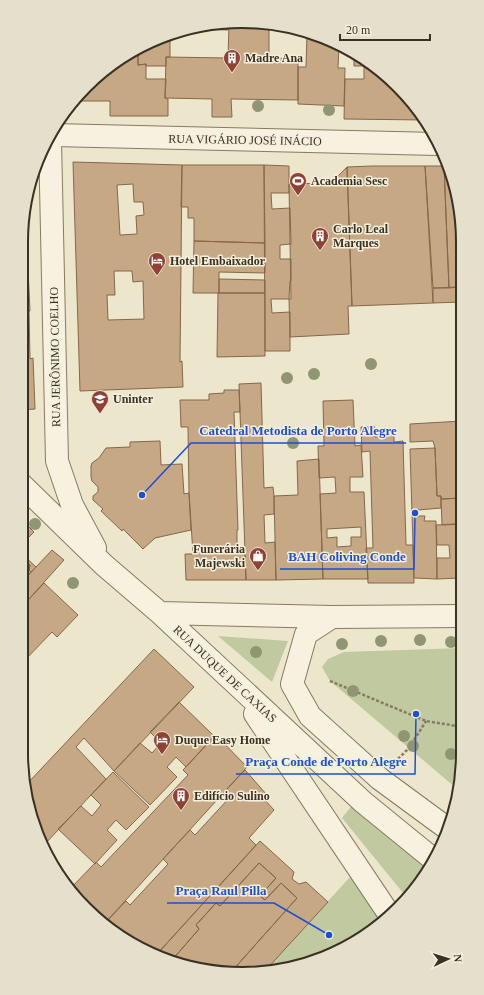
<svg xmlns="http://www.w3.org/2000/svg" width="484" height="995" font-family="Georgia,serif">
<rect width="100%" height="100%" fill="#ece6cc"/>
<path fill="#c0c9a0" d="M218 636 288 641 272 682Z
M463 648V753L456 788 330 681 322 667 328 659 344 652Z
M354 803 429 865 408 899 342 818Z
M351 876 381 920 340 951 271 972H263Z"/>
<path fill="#c6a885" stroke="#856749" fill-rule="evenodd" d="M242 21 269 26V58L298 59V100L231 99 232 117H212V99L165 98 166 57 228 58 229 24Z
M229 24 228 30 199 29Z
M307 34 327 38 339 45 338 68H345L344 106 298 104V67H306Z
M170 35V57H166V66H146V64L138 65V51L158 38Z
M138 51V65L146 64V79H166L165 98 168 99V116H110V101H76L86 86Z
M354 54 377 67 417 107 425 120 344 119 345 79H364V66H354Z
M73 162 182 165 180 362 182 361 183 387 80 391ZM133 184 134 202H143L144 215 136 216 137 234 120 235 117 185ZM114 271H132L133 282 143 281 144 319 108 320 107 295H115Z
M182 165H264L265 243 194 241V218H188V207H181Z
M264 165 289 166V193H271L272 209 290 208 291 244 280 245V259H291V281H290L289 299H271L272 313 290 312V351H265Z
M372 166H425L433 303 352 306 347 167Z
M425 166H444L449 288H433Z
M444 166H448L461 213V245H458L459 287 449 288Z
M347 167 352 306H348L349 334 290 337 289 299H291L289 184 331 183Z
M26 217V240L21 241Z
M194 241 265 243V273L219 272V293H193Z
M21 269H28L30 311 21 312Z
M219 279 265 280V293H219Z
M459 287H461V302L433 303V288Z
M218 293H265V356L217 357Z
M29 311 30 359 33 358 35 409 21 410V312Z
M261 383 264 488 273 487 274 496V514L264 515 265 543 275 542 276 580H246L239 384Z
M224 390H239L240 412H234L238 530H237V553L245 552 246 580H186L185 554H193L189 493 188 427H181L180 400H209V394L224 393Z
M353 400 355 446 361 445 363 477H350V492H364L368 579H323L320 494 336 493 335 477 319 478 318 446H324L323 401ZM361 527V537H351V546L337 547V537L327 538V529Z
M462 421V498L441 499V496H437L435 448 433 441 410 442V424Z
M374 426 375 437 383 436 382 430H394V442L403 441 406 545H413L414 583H368L366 548H373L370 451 362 452 361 427Z
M160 441 161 465 182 464 184 494 189 493 191 530 155 538 143 549 123 529 122 531 101 511 103 509 93 500V496L98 492V487L92 481 91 477V466L92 463 99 458 106 448 130 447V442Z
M435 448 437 496H441V508L418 510V516H425L424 521H436L437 579 414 578 410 449Z
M319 459 323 579 276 580 274 496 298 495 297 461Z
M462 498V524L442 525 441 499Z
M21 519 34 532 21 545Z
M455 524H462V578L437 579V558H450L449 545H437L436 525Z
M52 550 64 560 21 608V583Z
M21 553 36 567 31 572 29 570 30 565 21 556Z
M21 556 30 565 29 570 31 572 21 583Z
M44 583 78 615 57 637 52 632 21 664V620L27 614 21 608Z
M21 608 27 614 21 620Z
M154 649 194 687 114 771 84 738 76 747 106 779 44 845 33 824 26 785Z
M179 702 214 736 186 767 176 757 167 767 177 777 150 805 114 771 140 743 152 753 161 743 150 732Z
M216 735 247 767 105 923 69 890 96 862 101 867 188 775 183 770Z
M245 770 267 795 264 799 274 810 249 838 256 845 158 953 122 938 124 937 107 921 126 901 130 905 168 864 163 859 190 830 195 835 231 796 225 791Z
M113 772 149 807 126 830 116 820 107 830 117 840 95 864 58 829 81 806 92 816 101 805 91 795Z
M260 841 294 872 292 879 299 884 306 882 328 902 264 972 232 971 297 898 281 883 265 900 260 896 276 878 259 863 220 906 216 903 196 925 199 929 173 959 158 953Z
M259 863 276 878 260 896 265 900 281 883 297 898 232 971 199 970 173 959 199 929 196 925 216 903 220 906Z
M58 871 73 886 69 890 67 888Z"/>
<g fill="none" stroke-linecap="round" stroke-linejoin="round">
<defs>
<path id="minor" d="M53 135 438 144"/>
<path id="tertiary" d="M50 140 57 461 72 505 95 548
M21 484 104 565 160 613 363 802 433 859
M160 613 332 617 463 616
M332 617 306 634 292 684 310 716 380 779 448 829
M255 714 389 914"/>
</defs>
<use href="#minor" stroke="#877a61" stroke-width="24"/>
<use href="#tertiary" stroke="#877a61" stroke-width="24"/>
<path stroke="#877a61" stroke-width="2.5" stroke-dasharray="3 2" stroke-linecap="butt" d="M330 681 426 721 463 727
M398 759 409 748 426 721"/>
<use href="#minor" stroke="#f7f2df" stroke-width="22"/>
<use href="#tertiary" stroke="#f7f2df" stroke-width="22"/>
</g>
<g fill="#909673">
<circle cx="258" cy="106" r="6"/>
<circle cx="329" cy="110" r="6"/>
<circle cx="371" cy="364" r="6"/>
<circle cx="314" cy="374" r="6"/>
<circle cx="287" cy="378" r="6"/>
<circle cx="293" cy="443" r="6"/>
<circle cx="35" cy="524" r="6"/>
<circle cx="73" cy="583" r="6"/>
<circle cx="420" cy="640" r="6"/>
<circle cx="381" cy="641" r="6"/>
<circle cx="451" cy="642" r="6"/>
<circle cx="342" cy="644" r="6"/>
<circle cx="256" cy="652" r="6"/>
<circle cx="353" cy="691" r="6"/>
<circle cx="404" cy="736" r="6"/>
<circle cx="413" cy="746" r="6"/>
<circle cx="451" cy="754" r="6"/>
</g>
<defs>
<symbol id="building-pin" viewBox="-11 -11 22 30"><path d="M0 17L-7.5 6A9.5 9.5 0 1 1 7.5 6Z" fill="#914036" stroke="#f4efdb"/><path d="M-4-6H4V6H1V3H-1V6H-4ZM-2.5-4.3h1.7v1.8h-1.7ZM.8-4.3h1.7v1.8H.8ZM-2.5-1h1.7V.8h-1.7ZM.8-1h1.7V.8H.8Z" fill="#fff"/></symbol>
<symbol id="stadium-pin" viewBox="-11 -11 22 30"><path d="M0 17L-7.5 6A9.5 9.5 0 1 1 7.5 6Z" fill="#914036" stroke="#f4efdb"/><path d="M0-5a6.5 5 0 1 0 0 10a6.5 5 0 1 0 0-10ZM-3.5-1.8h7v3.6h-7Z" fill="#fff"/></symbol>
<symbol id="hotel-pin" viewBox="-11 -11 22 30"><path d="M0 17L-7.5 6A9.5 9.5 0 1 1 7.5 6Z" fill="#914036" stroke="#f4efdb"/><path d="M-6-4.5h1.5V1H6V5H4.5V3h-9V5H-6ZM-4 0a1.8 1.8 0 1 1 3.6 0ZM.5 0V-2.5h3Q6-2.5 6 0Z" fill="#fff"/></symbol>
<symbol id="university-pin" viewBox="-11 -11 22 30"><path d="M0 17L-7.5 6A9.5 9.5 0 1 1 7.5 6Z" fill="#914036" stroke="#f4efdb"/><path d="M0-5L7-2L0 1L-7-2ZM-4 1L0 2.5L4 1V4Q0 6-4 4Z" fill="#fff"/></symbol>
<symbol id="shop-pin" viewBox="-11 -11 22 30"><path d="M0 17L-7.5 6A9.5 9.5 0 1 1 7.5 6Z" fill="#914036" stroke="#f4efdb"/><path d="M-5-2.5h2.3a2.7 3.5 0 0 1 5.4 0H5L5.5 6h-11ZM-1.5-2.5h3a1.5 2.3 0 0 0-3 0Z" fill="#fff"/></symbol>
</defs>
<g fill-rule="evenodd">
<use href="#building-pin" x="222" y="48" width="20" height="27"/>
<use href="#stadium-pin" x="288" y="171" width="20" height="27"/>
<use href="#building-pin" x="310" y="226" width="20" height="27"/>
<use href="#hotel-pin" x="147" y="251" width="20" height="27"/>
<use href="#university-pin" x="90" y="389" width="20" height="27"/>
<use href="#shop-pin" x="248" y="546" width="20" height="27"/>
<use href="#hotel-pin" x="152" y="730" width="20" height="27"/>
<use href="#building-pin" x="171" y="786" width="20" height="27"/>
</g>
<g text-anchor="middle" stroke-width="3" stroke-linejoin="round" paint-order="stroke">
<g font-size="12" font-weight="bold" fill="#3a3023" stroke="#f4efdb" text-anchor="start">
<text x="245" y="62">Madre Ana</text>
<text x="311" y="185">Academia Sesc</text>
<text x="333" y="233">Carlo Leal<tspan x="333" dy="14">Marques</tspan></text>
<text x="170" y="265">Hotel Embaixador</text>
<text x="113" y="403">Uninter</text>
<text x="245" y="553" text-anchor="end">Funerária<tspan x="245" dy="14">Majewski</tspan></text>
<text x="175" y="744">Duque Easy Home</text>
<text x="194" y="800">Edifício Sulino</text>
</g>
<g font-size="12" fill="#3a3023" stroke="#f4efdb">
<text transform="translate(245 140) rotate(1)" y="4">RUA VIGÁRIO JOSÉ INÁCIO</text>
<text transform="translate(55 357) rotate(-91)" y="4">RUA JERÔNIMO COELHO</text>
<text transform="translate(225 674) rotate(43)" y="4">RUA DUQUE DE CAXIAS</text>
</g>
</g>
<path d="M0 0H484V995H0ZM242 28H242A214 214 0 0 1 456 242V753A214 214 0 0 1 242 967H242A214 214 0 0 1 28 753V242A214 214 0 0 1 242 28Z" fill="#e5e0cc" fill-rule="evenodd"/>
<path fill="none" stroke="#3a3023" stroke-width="2" d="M242 28H242A214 214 0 0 1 456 242V753A214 214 0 0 1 242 967H242A214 214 0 0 1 28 753V242A214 214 0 0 1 242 28Z"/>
<path fill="none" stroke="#1d4ed8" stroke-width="1.5" d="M142 495L191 443H406M415 513L414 569H280M416 714L415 774H236M329 935L274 903H167"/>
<g fill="#1d4ed8" stroke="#f4efdb" stroke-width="1.5">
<circle cx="142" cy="495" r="4"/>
<circle cx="415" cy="513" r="4"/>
<circle cx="416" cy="714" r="4"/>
<circle cx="329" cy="935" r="4"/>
</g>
<g font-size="13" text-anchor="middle" font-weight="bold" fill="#1d4ed8" stroke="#f4efdb" stroke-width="3" stroke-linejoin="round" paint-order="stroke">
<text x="298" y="435">Catedral Metodista de Porto Alegre</text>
<text x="347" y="561">BAH Coliving Conde</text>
<text x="326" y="766">Praça Conde de Porto Alegre</text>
<text x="221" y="895">Praça Raul Pilla</text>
</g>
<g transform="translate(448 959) rotate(86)" stroke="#f4efdb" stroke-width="3" paint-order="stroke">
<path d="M0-3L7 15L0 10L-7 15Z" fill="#3a3023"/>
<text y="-6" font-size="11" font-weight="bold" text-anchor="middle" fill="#3a3023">N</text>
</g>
<path d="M340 34v6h90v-6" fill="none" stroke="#3a3023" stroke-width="2"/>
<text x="346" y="34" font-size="12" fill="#3a3023" stroke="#f4efdb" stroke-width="3" paint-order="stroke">20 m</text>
</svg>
